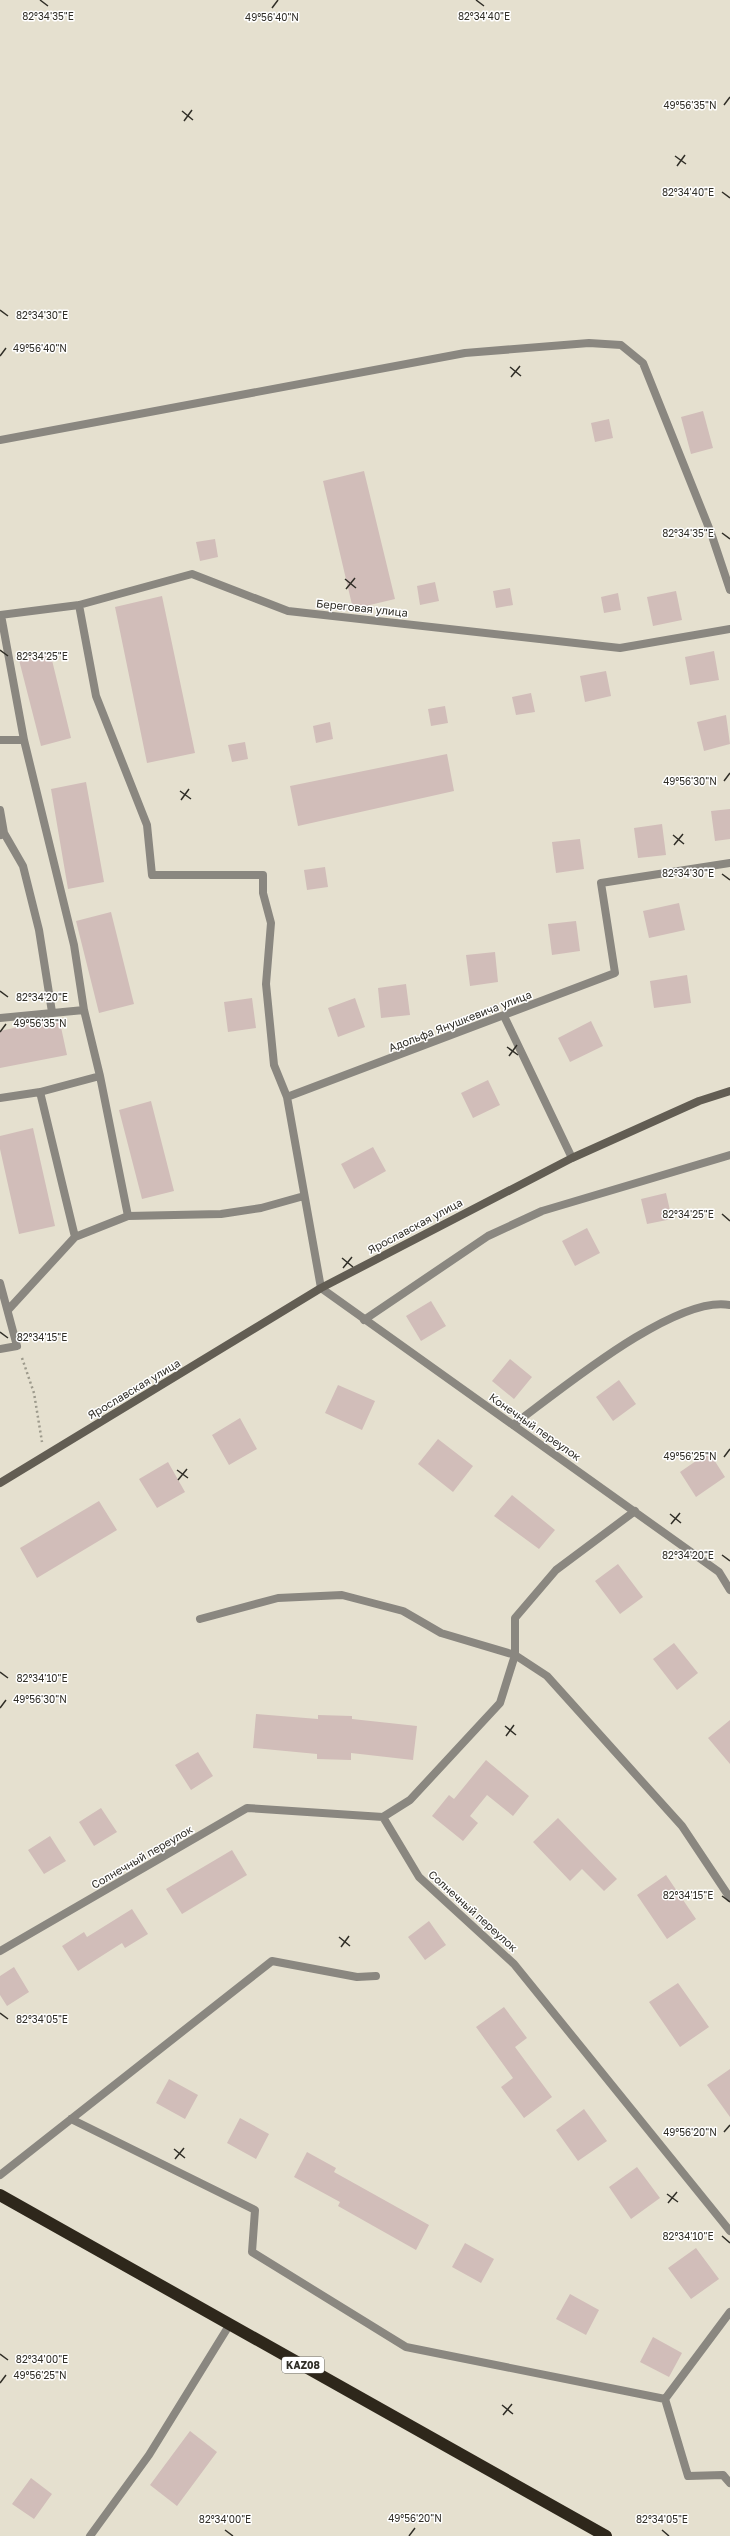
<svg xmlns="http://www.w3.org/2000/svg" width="730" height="2536" font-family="'Golos Text',sans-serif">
<rect width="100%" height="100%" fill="#e5e0cf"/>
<path fill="#d1bdb9" d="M703 411 713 448 691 454 681 417Z
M609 419 613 438 595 442 591 423Z
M364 471 395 599 353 609 323 481Z
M215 539 218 557 200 561 196 542Z
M435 582 439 601 420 605 417 586Z
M510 588 513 605 496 608 493 591Z
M676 591 682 620 653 626 647 597Z
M618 593 621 610 604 613 601 597Z
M162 596 195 753 147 763 115 607Z
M714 651 719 680 690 685 685 657Z
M50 652 71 738 41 746 19 660Z
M606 671 611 696 585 702 580 676Z
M531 693 535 712 516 715 512 697Z
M445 706 448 723 431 726 428 709Z
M726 715 730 744 704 751 697 722Z
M330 722 333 739 316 743 313 726Z
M245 742 248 759 232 762 228 745Z
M447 754 454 791 298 826 290 786Z
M86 782 104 882 68 889 51 789Z
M730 809V839L715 841 711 811Z
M662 824 666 855 638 858 634 828Z
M580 839 584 869 556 873 552 842Z
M325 867 328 887 307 890 304 870Z
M679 903 685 930 649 938 643 911Z
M111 912 134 1004 99 1013 76 921Z
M576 921 580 951 552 955 548 924Z
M495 952 498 982 470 986 466 955Z
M687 975 691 1003 654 1008 650 981Z
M406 984 410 1015 381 1018 378 988Z
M252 998 256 1028 228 1032 224 1002Z
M355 998 365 1027 338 1037 328 1008Z
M59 1018 67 1055 0 1068V1031Z
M591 1021 603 1046 570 1062 558 1038Z
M488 1080 500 1105 473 1118 461 1093Z
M151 1101 174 1191 142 1199 119 1110Z
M33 1128 55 1226 19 1234 0 1149V1136Z
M373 1147 386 1171 354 1189 341 1164Z
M666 1193 672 1219 647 1224 641 1199Z
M587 1228 600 1253 575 1266 562 1241Z
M431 1301 446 1326 421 1341 406 1316Z
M510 1359 532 1377 514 1399 492 1381Z
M619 1380 636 1404 613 1421 596 1397Z
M338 1385 375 1401 362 1430 325 1413Z
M240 1418 257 1449 229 1465 212 1435Z
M438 1439 473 1466 453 1492 418 1464Z
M709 1452 725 1477 696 1497 680 1472Z
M168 1462 185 1492 157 1508 139 1479Z
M512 1495 555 1530 539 1549 494 1516Z
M99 1501 117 1530 37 1578 20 1548Z
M618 1564 643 1597 620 1614 595 1581Z
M674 1643 698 1673 677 1690 653 1659Z
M256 1714 318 1719V1715L352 1716V1719L417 1726 413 1760 351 1753V1760L317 1759V1754L253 1748Z
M730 1720V1764L708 1738Z
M198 1752 213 1776 191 1790 175 1765Z
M486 1760 529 1796 513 1816 487 1795 470 1816 478 1823 463 1841 432 1816 449 1795 454 1799Z
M101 1808 117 1832 94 1846 79 1822Z
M558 1818 617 1879 604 1891 582 1869 570 1881 533 1842Z
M50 1836 66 1861 44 1874 28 1850Z
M232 1850 247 1875 182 1914 166 1889Z
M666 1875 696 1919 667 1939 637 1895Z
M132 1909 148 1934 125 1948 122 1943 78 1971 62 1946 84 1932 87 1937Z
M429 1921 446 1945 425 1960 408 1937Z
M14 1967 29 1992 7 2006 0 1995V1976Z
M678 1983 709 2027 680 2047 649 2002Z
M504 2007 527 2038 515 2047 552 2097 524 2118 501 2087 513 2078 476 2027Z
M730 2069V2117L707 2085Z
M169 2079 198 2095 185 2119 156 2103Z
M584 2109 607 2141 578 2161 556 2130Z
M240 2118 269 2134 256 2159 227 2143Z
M307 2152 336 2168 334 2172 429 2225 416 2250 338 2206 340 2202 294 2177Z
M637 2167 660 2198 631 2219 609 2187Z
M465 2243 494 2259 481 2283 452 2267Z
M696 2248 719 2279 691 2299 668 2268Z
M570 2294 599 2310 586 2335 556 2319Z
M653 2337 682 2353 669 2377 640 2362Z
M190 2431 217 2452 177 2506 150 2485Z
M31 2478 52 2494 34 2519 12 2504Z"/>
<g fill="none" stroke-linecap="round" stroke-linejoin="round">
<path stroke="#9d9a8c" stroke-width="2.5" stroke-dasharray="2 3" stroke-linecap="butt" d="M22 1358 34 1393 42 1442"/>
<path stroke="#8a8780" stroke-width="8" d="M321 1288 719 1572 730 1590
M513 1425C558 1392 675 1294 730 1305
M200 1619 278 1598 342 1595 403 1611 441 1633 515 1655 547 1676 682 1826 730 1898
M383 1817 410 1800 500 1703 515 1655V1618L556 1570 635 1511
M0 1951 247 1808 383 1817 419 1877 514 1964 730 2231
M71 2119 255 2210 252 2252 406 2347 665 2399 688 2476 723 2475 730 2483
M0 2175 272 1961 357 1977 376 1976
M665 2399 730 2312"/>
<path stroke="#8a8780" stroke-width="8" d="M0 440 465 353 589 343 621 345 643 363 711 533 730 590
M79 605 96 696 147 825 152 875H263V893L271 923 266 984 274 1065 287 1097
M0 615 79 605 192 574 288 611 620 648 730 629
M1 615 24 740
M0 740H24L74 945 84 1010 0 1018
M0 810 4 833 1 835
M4 833 23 866 39 930 52 1012
M504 1016 572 1158
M40 1092 75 1237
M0 1098 40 1092 100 1076 84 1010
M128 1216 221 1214 261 1208 304 1196
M0 1283 17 1346 0 1349
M321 1288 287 1097 615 973 601 883 730 863
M8 1310 75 1237 128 1216 100 1076
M364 1320 488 1236 542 1211 730 1155
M90 2536 149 2455 230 2324"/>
<path stroke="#625d53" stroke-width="8" d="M0 1483 321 1288 572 1158 699 1101 730 1091"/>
<path stroke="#2e271b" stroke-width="12" d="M0 2195 606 2536"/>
</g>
<path fill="none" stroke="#302e27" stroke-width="1.5" d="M40 0 48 6M476 0 484 6M272 8 278 0M724 105 730 97M182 111 193 120M184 121 192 110M675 156 686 164M677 166 685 155M722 192 730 198M0 310 8 316M0 356 6 348M510 367 521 376M511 377 520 366M722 533 730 539M345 579 356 588M346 589 355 578M0 650 8 656M724 781 730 773M180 791 191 799M181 800 189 789M673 835 684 844M674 845 683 834M722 874 730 880M0 991 8 997M0 1032 6 1024M507 1047 518 1055M509 1056 517 1045M722 1214 730 1221M342 1258 353 1267M343 1268 352 1257M0 1332 8 1338M724 1457 730 1449M177 1470 188 1478M178 1480 187 1469M670 1514 681 1523M671 1524 680 1513M722 1555 730 1561M0 1672 8 1678M0 1708 6 1700M505 1726 516 1735M506 1736 514 1725M722 1896 730 1902M339 1937 350 1946M341 1947 349 1936M0 2013 8 2019M724 2132 730 2125M174 2149 185 2158M175 2159 184 2148M667 2194 678 2202M668 2203 677 2192M722 2236 730 2243M0 2354 8 2360M0 2383 6 2375M502 2405 513 2414M503 2415 512 2404M225 2530 233 2536M662 2530 669 2536M409 2536 415 2528"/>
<g text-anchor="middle" stroke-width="3" stroke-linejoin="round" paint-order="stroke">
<rect fill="#fff" stroke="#6e6d68" stroke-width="1" x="282" y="2357" width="42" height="16" rx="3"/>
<g font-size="10" font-weight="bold" fill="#302e27">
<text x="303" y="2369">KAZ08</text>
</g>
<g font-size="11" fill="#302e27" stroke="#fff">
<text transform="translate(362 608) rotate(6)" y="4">Береговая улица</text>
<text transform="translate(460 1021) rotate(-21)" y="4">Адольфа Янушкевича улица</text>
<text transform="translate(415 1226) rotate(-28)" y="4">Ярославская улица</text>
<text transform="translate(134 1389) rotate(-31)" y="4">Ярославская улица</text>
<text transform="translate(535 1427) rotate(35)" y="4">Конечный переулок</text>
<text transform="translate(142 1857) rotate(-30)" y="4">Солнечный переулок</text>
<text transform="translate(473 1911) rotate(42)" y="4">Солнечный переулок</text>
</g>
</g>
<g font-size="10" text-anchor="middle" fill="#302e27" stroke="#fff" stroke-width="3" stroke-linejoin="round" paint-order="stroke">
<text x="484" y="20">82°34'40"E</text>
<text x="48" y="20">82°34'35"E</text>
<text x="272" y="21">49°56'40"N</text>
<text x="690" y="109">49°56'35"N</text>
<text x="688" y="196">82°34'40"E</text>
<text x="42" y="319">82°34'30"E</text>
<text x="40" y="352">49°56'40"N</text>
<text x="688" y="537">82°34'35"E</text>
<text x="42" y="660">82°34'25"E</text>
<text x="690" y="785">49°56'30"N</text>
<text x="688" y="877">82°34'30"E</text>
<text x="42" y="1001">82°34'20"E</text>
<text x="40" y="1027">49°56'35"N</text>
<text x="688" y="1218">82°34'25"E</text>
<text x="42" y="1341">82°34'15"E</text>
<text x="690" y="1460">49°56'25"N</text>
<text x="688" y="1559">82°34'20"E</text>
<text x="42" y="1682">82°34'10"E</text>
<text x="40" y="1703">49°56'30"N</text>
<text x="688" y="1899">82°34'15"E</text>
<text x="42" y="2023">82°34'05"E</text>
<text x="690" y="2136">49°56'20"N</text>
<text x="688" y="2240">82°34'10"E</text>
<text x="42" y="2363">82°34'00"E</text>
<text x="40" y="2379">49°56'25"N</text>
<text x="415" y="2522">49°56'20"N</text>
<text x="225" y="2523">82°34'00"E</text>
<text x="662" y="2523">82°34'05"E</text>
</g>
</svg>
